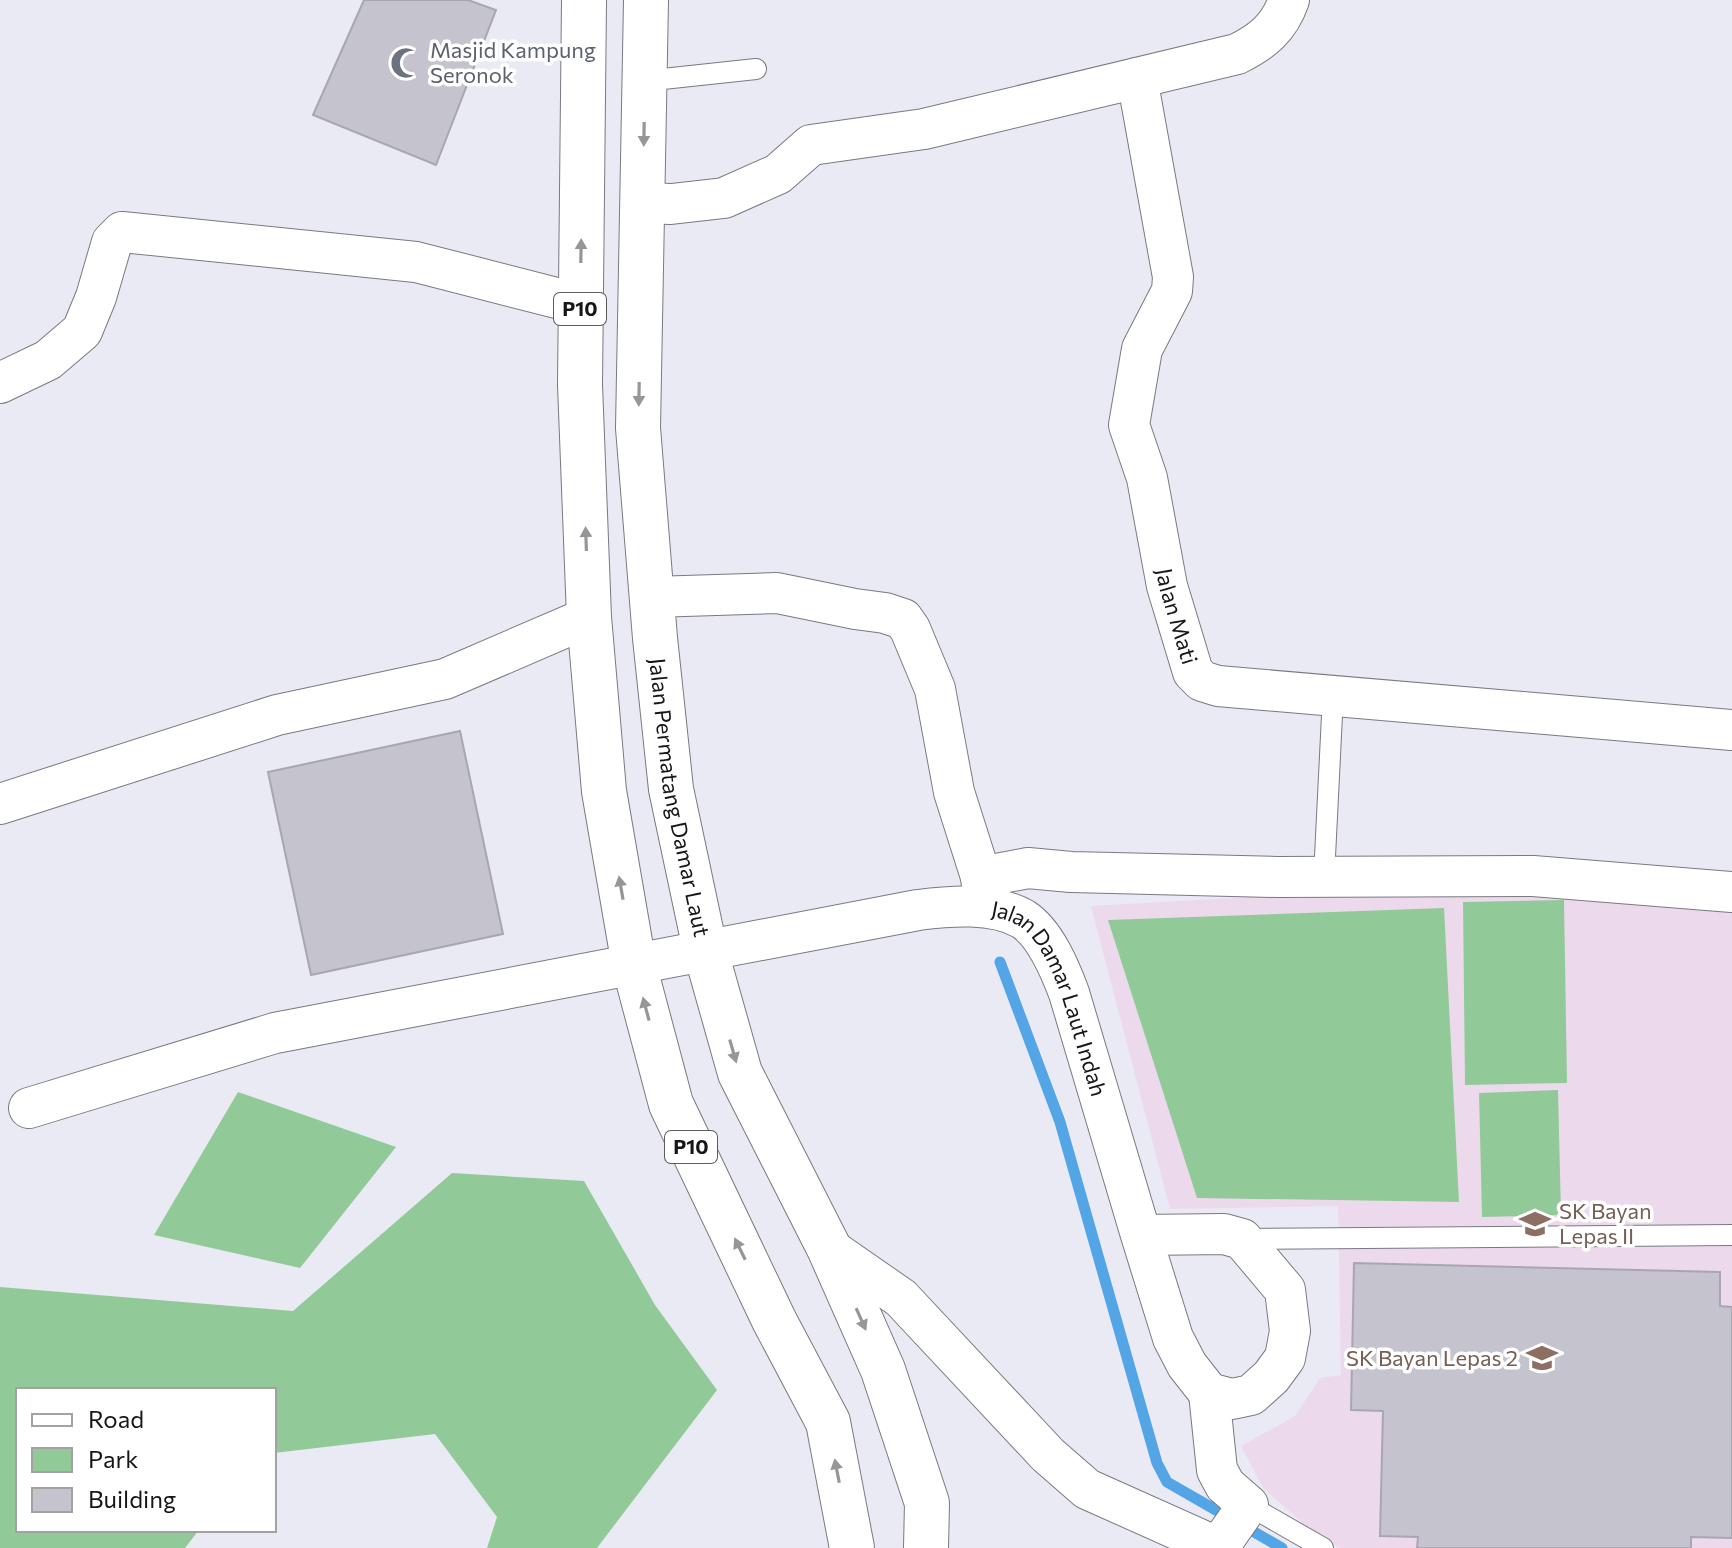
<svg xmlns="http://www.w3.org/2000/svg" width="1732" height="1548" font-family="Commissioner,sans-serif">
<rect width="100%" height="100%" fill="#eaeaf4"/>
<path fill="#ecdaec" d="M1458 885 1732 900V1548H1341L1313 1532 1263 1488 1241 1446 1295 1416 1320 1378 1341 1375 1338 1206 1170 1209 1091 906Z"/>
<path fill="#91ca98" d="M1564 900 1567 1083 1465 1085 1463 902Z
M1444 908 1459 1202 1197 1198 1108 920Z
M1558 1090 1561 1215 1482 1217 1479 1093Z
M238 1092 396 1147 300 1268 154 1235Z
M452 1173 584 1181 655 1305 717 1390 597 1548H487L497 1517 435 1434 274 1453V1390H18V1530H199L185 1548H0V1287L293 1311Z"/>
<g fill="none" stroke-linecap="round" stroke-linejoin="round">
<path stroke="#53a5e6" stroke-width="11" d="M1000 962 1060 1122 1157 1463 1167 1482 1282 1548"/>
</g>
<path fill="#c4c3ce" stroke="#a7a7b1" stroke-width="2" d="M364 0H468L496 10 436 165 313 115Z
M460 731 503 934 311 975 268 772Z
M1354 1263 1720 1272V1306L1732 1307V1538L1691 1537V1548H1417L1418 1537 1380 1536 1383 1411 1351 1410Z"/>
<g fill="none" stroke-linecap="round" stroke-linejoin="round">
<defs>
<path id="service" d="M644 81 756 69
M1324 877 1333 695
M1242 1239 1732 1235
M1248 1505 1323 1548"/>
<g id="minor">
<path id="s1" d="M1137 78 1173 277 1172 291 1142 349 1129 425 1147 478 1167 586 1193 672 1202 681 1218 686 1732 730"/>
<path d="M642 203 671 204 724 198 778 174 811 145 924 129 1237 54C1263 41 1279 28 1289 0"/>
<path d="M0 383 48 360 82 331 96 297 112 242 122 232 416 262 580 304"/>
<path d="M652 597 777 593 855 609 885 613 903 619 910 629 935 689 954 792 981 877 984 903"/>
<path d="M0 804 277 715 445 679 589 617"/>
<path d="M981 877 1028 868 1071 872 1277 877 1533 876 1732 892"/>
<path id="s2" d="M29 1108 275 1033 918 910C950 906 993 902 1023 919 1045 933 1060 969 1069 993L1141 1235 1173 1338 1187 1365 1209 1393 1232 1399 1251 1395 1271 1377 1285 1358 1290 1331 1285 1290 1242 1239 1224 1234 1141 1235"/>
<path d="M829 1248 901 1298 1048 1455 1087 1489 1219 1548"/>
<path d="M1209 1393 1217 1470 1225 1485 1248 1505 1218 1548"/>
</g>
<g id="trunk">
<path d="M584 0 580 385 589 617 604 791 634 965 671 1104 774 1320 828 1422 852 1548"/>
<path id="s3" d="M646 0 638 428 655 638 671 789 705 949 740 1073 829 1248 883 1370 927 1503 926 1548"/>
</g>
</defs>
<use href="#service" stroke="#797982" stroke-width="22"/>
<use href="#minor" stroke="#797982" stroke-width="42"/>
<use href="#trunk" stroke="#797982" stroke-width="46"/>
<use href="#service" stroke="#fff" stroke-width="20"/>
<use href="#minor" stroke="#fff" stroke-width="40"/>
<use href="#trunk" stroke="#fff" stroke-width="44"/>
</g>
<defs><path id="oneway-solid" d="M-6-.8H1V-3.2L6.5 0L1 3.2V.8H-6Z" transform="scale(2)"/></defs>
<g fill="#969698">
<use href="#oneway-solid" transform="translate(644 134) rotate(91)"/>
<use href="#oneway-solid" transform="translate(581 251) rotate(-89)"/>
<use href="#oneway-solid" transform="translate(639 394) rotate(91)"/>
<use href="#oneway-solid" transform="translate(586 539) rotate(-92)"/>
<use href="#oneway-solid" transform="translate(621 888) rotate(-100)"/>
<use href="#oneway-solid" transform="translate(646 1009) rotate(-105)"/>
<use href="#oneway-solid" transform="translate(733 1051) rotate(74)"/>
<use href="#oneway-solid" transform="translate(740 1249) rotate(-116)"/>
<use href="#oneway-solid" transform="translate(861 1319) rotate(66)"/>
<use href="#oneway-solid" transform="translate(837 1471) rotate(-101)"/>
</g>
<defs>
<symbol id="mosque-bare" viewBox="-9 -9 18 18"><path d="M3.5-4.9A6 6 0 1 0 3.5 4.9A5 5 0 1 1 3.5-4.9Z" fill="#6b7280" stroke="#fff" stroke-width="2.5" paint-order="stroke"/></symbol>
<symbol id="school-bare" viewBox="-9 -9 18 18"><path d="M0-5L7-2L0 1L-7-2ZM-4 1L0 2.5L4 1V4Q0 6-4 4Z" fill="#8d6e63" stroke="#fff" stroke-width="2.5" paint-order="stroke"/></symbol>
</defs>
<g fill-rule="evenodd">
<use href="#mosque-bare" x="384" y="41" width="44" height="44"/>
<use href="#school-bare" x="1513" y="1202" width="44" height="44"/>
<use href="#school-bare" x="1520" y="1336" width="44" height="44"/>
</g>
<g text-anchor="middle" stroke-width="7" stroke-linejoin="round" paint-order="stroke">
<g fill="#fff" stroke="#5c5c5e" stroke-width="2">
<rect x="554" y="293" width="52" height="32" rx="6"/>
<rect x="665" y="1131" width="52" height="32" rx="6"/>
</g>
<g font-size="20" font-weight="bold" fill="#161619">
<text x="580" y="316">P10</text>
<text x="691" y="1154">P10</text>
</g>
<g font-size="22" fill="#5b616d" stroke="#fff" text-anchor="start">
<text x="430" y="58">Masjid Kampung<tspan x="430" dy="25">Seronok</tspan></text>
</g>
<g font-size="22" fill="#161619" stroke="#fff">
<text dy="8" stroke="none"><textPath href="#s1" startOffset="556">Jalan Mati</textPath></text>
<text dy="8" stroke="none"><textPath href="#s3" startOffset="800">Jalan Permatang Damar Laut</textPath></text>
<text dy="8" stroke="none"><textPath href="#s2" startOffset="1100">Jalan Damar Laut Indah</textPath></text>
</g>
<g font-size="22" fill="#785e54" stroke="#fff" text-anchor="start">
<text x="1559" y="1219">SK Bayan<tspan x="1559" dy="25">Lepas II</tspan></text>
<text x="1518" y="1366" text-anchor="end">SK Bayan Lepas 2</text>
</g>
</g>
<rect x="16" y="1388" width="260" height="144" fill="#ffffff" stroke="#a2a2a3" stroke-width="2"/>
<rect x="32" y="1414" width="40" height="12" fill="#ffffff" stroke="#a2a2a3" stroke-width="2"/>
<text x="88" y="1428" font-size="24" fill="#161619">Road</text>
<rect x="32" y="1448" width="40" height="24" fill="#91ca98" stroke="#a2a2a3" stroke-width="2"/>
<text x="88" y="1468" font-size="24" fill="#161619">Park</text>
<rect x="32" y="1488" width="40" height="24" fill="#c4c3ce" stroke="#a2a2a3" stroke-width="2"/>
<text x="88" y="1508" font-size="24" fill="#161619">Building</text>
</svg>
